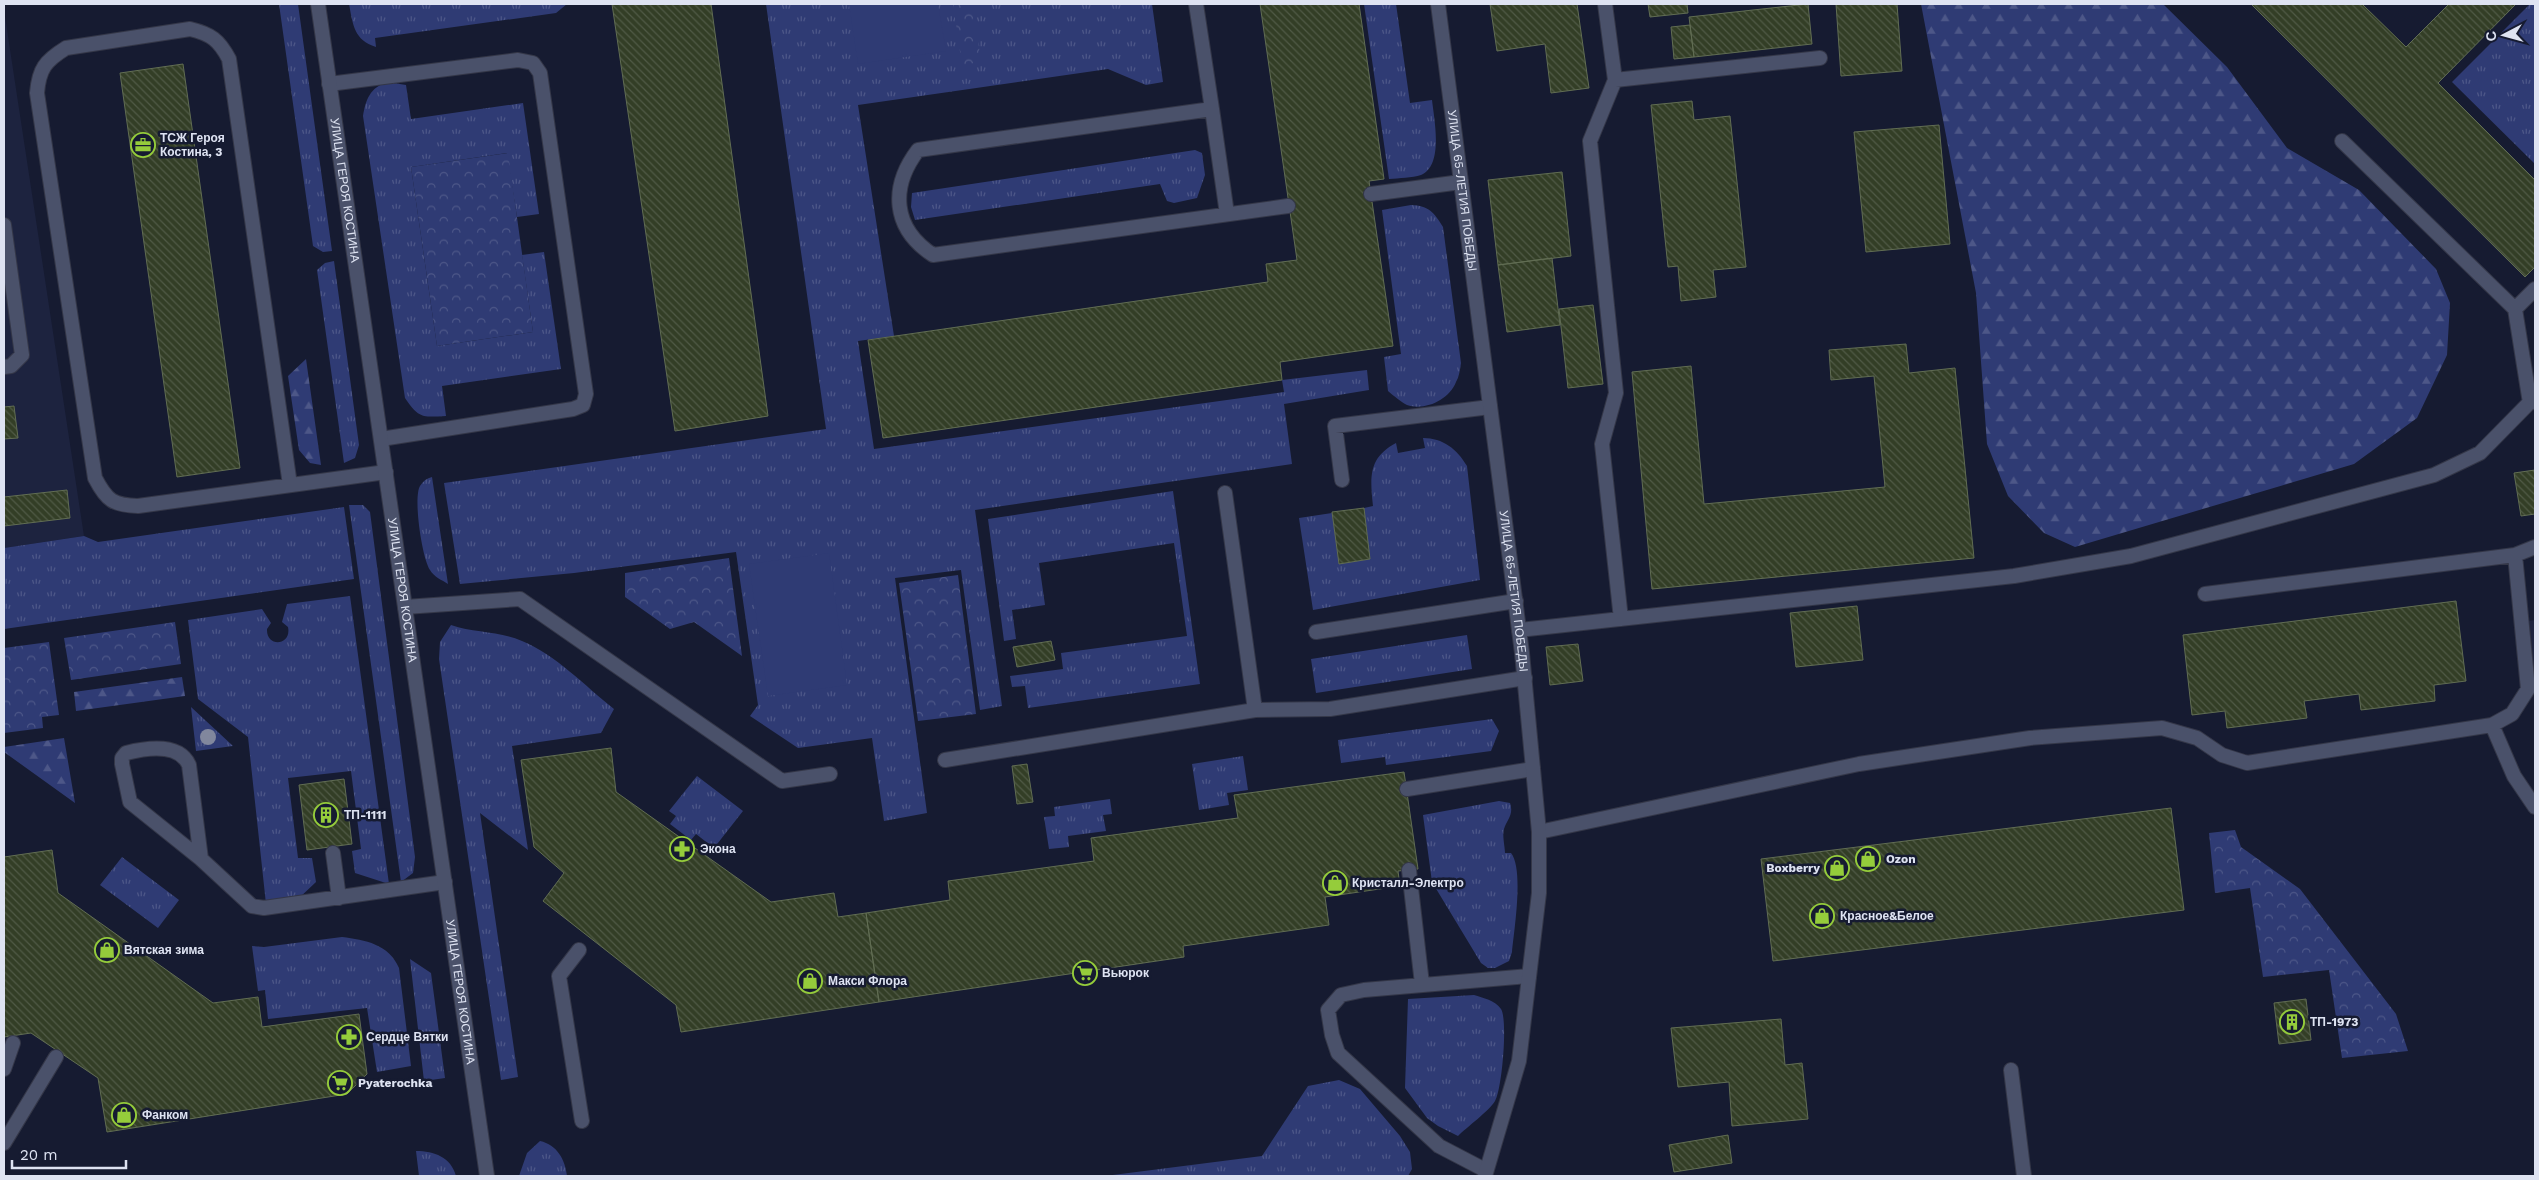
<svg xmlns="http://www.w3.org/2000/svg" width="2539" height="1180" font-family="'Work Sans',sans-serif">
<defs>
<pattern id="grass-tufts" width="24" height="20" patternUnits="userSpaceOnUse" patternTransform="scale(1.25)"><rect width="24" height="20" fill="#2f3b74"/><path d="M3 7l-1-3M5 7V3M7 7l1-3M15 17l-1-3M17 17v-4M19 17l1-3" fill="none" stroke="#4d5788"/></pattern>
<pattern id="forest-firs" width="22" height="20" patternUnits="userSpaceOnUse" patternTransform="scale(1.25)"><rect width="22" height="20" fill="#2f3b74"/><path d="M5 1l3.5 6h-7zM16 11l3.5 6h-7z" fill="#4d5788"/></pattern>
<pattern id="park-crowns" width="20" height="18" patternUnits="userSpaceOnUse" patternTransform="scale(1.25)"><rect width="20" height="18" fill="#2f3b74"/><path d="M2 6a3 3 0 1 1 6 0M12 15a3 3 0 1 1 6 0" fill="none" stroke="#4d5788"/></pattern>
<pattern id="building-back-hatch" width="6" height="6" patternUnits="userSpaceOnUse" patternTransform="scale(1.25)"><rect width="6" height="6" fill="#333e26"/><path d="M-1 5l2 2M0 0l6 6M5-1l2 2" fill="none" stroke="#505a46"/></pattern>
</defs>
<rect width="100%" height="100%" fill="#161b31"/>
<path fill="#1d233f" d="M4 10 84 536 4 548Z
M2535 620V677L2529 621Z"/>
<path fill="url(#grass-tufts)" d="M279 4H298L332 251 323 252 313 246Z
M349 4H567L556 13 375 38 376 47C354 40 353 25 349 4Z
M766 4H1152L1163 82 1146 85 1108 69 858 105 894 336 858 341 874 449 1284 392 1282 380 1367 370 1369 390 1284 404 1292 464 975 510 1002 706 980 710 961 570 895 578 927 813 884 821 872 738 798 748 750 716 758 705 736 552 574 573 460 584 444 483 826 429Z
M1364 4H1396L1410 103 1432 100C1434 119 1444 165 1421 175 1412 178 1399 178 1389 179Z
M2530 4H2535V164L2452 82Z
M387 82 406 85 411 119 523 103 539 214 517 217 507 153 411 167 437 346 533 332 522 255 544 252 561 369 442 386 446 416C423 417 419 419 405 398L363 116C366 99 370 88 387 82Z
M1195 150 1202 153 1205 175 1197 198 1174 203 1167 201 1160 184 915 220 911 207 912 193Z
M1411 205C1429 206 1434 212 1443 227L1461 363C1460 370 1459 377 1456 382 1449 400 1425 411 1407 405 1401 402 1394 396 1388 391L1384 357 1401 354 1382 210Z
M334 261 359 445 355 458 344 463 317 270 325 263Z
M1423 438C1443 438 1457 449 1467 466L1480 580 1313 610 1299 518 1332 513 1339 563 1370 559 1364 508 1373 506C1370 477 1368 458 1396 443L1398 453 1425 448Z
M432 477 448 584C442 580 434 577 430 570 422 558 413 498 420 486 423 481 427 478 432 477Z
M1173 491 1200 684 1028 708 1025 686 1012 687 1010 676 1063 669 1061 653 1187 636 1174 543 1039 563 1045 605 1012 610 1016 639 1004 641 988 519Z
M349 505H363L370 512 415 857 413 873 401 882Z
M344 507 354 579 4 629V548L84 536 98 542Z
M350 596 389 884 355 873 352 851 361 849 351 771 288 778 298 858H312L316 882 298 899 266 904 248 737 198 699 188 620 262 609 271 623 267 629C266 648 292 646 288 627L282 622 287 604Z
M451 625C474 633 499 631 522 641 556 655 585 686 614 709L601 733 512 746 528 850 480 813 518 1077 501 1080 439 659 440 642Z
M1467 635 1472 669 1316 693 1311 659Z
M191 707 233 746 196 751Z
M1492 719 1499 731 1491 751 1386 765 1385 757 1341 763 1338 740Z
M1243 756 1248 790 1227 793 1229 805 1199 810 1192 764Z
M697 776 743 811 714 848 696 834 691 840 670 824 676 816 669 811Z
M1110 799 1112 814 1103 815 1106 831 1068 836 1069 847 1049 849 1044 817 1055 816 1054 807Z
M1499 801 1510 803C1514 815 1507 819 1504 829 1502 835 1505 847 1505 853H1511C1524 869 1514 931 1512 952L1509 961 1495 968H1488L1481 963 1432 882 1423 815Z
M122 857 179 900 158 928 100 885Z
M342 937C365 940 389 944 399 968L411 1066 377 1072 367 1008 268 1019 265 990 258 991 252 946 264 947Z
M410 959 431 973 445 1078 424 1081Z
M1474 995C1483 998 1495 1000 1501 1009 1508 1020 1502 1090 1495 1101 1489 1111 1467 1127 1458 1136L1438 1126 1427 1118 1405 1088 1408 999Z
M1339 1080 1360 1089 1400 1136 1410 1152 1412 1169 1408 1176H1105L1262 1156 1308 1086Z
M540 1141C557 1145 565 1159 567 1176H519L527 1153Z
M416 1151C434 1151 451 1157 456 1176H419Z"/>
<path fill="url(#forest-firs)" d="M1921 4H2163L2227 67 2287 148 2359 190 2436 269 2450 303 2447 355 2417 418 2354 464 2075 547 2044 533 2008 496 1987 444 1976 293Z
M306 359 321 465 310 463 299 450 288 376Z
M182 677 185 696 76 711 74 692Z
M64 738 75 803 4 752V747Z"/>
<path fill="url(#park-crowns)" d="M953 4H973L981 62 962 65Z
M508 153 533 332 437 346 411 167Z
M729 558 742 656 694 622 670 629 625 597V573Z
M958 575 976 714 918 721 899 583Z
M175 622 181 664 71 680 64 638Z
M49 642 59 715 42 717 43 728 4 733V648Z
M2235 830 2241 847 2300 889 2396 1014 2408 1051 2342 1058 2329 970 2263 977 2250 888 2215 893 2209 833Z"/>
<path fill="#2f3b74" d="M849 4H938L946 51 858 64Z
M829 553 847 685 768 696 749 564Z"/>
<path fill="url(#building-back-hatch)" stroke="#616d53" d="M612 4H711L768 416 675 431Z
M1260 4H1359L1384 179 1369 181 1393 346 1280 362 1282 380 883 438 868 340 1268 282 1266 264 1297 260Z
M1490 4H1577L1589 88 1551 93 1545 44 1497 51Z
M1648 4H1687L1688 13 1650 17Z
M1808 4 1812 44 1694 57 1689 17Z
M1836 4H1897L1902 71 1841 76Z
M2251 4H2362L2406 47 2449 4H2516L2438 83 2535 180V267L2525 277Z
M1690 25 1694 57 1674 59 1671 27Z
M183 64 240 468 177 477 120 73Z
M1692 101 1694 120 1730 116 1746 267 1713 270 1716 297 1681 301 1678 266 1668 267 1651 105Z
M1939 125 1950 244 1866 252 1854 132Z
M1562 172 1571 256 1498 265 1488 180Z
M1552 258 1560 325 1507 332 1498 265Z
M1593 305 1603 384 1568 388 1559 309Z
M1906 344 1909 373 1955 368 1974 558 1652 589 1632 372 1691 366 1704 504 1885 487 1874 376 1831 380 1829 350Z
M14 406 18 438 4 439V407Z
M2535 470V514L2521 516 2514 473Z
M67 490 70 518 4 526V497Z
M1364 508 1370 559 1339 564 1332 512Z
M2456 601 2466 681 2434 685 2435 701 2361 710 2359 694 2304 701 2307 718 2227 728 2225 711 2192 715 2183 635Z
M1857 606 1863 660 1796 667 1790 613Z
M1051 641 1055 660 1017 667 1013 647Z
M1578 644 1583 681 1550 685 1546 647Z
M611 748 616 792 771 902 834 893 838 917 866 913 879 1002 681 1032 676 1005 543 901 564 873 534 847 521 760Z
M1027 764 1033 802 1017 804 1012 766Z
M1404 772 1418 869 1398 871 1400 886 1325 897 1329 925 1183 946 1184 957 879 1002 866 913 950 900 948 881 1094 861 1091 838 1238 818 1234 795Z
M344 779 352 844 307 850 299 785Z
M2171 808 2184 910 1773 961 1761 859Z
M52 850 58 893 213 1003 258 997 262 1027 359 1014 367 1074 347 1094 107 1132 98 1078 31 1033 4 1037V857Z
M2306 999 2311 1040 2279 1044 2274 1003Z
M1781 1019 1785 1065 1802 1063 1808 1119 1732 1126 1729 1082 1678 1087 1671 1028Z
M1728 1135 1732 1163 1674 1172 1669 1145Z"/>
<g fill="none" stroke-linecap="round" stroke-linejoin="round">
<defs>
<path id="service" d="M1196 4 1212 109 918 150C890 187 892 228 933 255L1288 206
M1605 4 1615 80
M329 84 518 60 533 63 540 73 586 394 583 405 573 409 381 439
M1212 109 1227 214
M2342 141 2515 309
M1371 194 1461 182
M4 225 22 355 11 366 4 367
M2530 403 2515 309 2535 289
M1342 480 1335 426 1490 407
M290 485 229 59C219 40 211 34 190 29L66 48C45 61 39 69 37 93L95 478C107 501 113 505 138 506L386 472
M1225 493 1255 710 1330 709 1525 678
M2205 594 2515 555
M405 607 520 599 782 781 830 774
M1621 619 1602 444 1616 393 1590 141 1615 80 1820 58
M1519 630 2014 576 2131 556 2434 475 2480 453 2535 397
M1316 632 1516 601
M2492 725 2514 776 2535 807
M945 760 1255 710
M1407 789 1533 769
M1539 832 1859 764 2030 738 2162 728 2197 738 2222 755 2247 763 2492 725 2512 714 2528 689 2515 555 2535 547
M333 853 339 898
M201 859 130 802 122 764V758L126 753C146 748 179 743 189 765L201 859 252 906 264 908 445 882
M1409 870 1422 984
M579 950 559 976 582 1121
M4 1069 13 1043
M2011 1070 2024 1176
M4 1143 56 1057
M1485 1170 1439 1146 1338 1053 1332 1035 1328 1010 1341 995 1364 990 1529 976"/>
<g id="minor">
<path id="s1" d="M318 4 487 1176"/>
<path id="s2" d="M1438 4 1522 653 1539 832V893L1519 1061 1485 1176"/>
</g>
</defs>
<use href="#service" stroke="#343748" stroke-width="16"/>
<use href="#minor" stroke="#343748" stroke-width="16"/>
<use href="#service" stroke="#4a516a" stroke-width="14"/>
<use href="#minor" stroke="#4a516a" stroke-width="14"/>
</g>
<circle fill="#81879d" cx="208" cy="737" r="8"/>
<defs>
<symbol id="office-ring" viewBox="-11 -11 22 22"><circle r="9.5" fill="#161b31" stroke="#95cc3b" stroke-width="1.5"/><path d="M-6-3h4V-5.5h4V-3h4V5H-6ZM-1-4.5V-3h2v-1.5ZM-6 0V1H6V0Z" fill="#95cc3b"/></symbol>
<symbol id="building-ring" viewBox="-11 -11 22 22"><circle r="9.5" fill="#161b31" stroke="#95cc3b" stroke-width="1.5"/><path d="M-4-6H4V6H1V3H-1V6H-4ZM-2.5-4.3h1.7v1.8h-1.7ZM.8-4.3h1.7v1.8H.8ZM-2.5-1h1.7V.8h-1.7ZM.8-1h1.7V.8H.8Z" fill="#95cc3b"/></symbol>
<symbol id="pharmacy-ring" viewBox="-11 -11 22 22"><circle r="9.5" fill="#161b31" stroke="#95cc3b" stroke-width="1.5"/><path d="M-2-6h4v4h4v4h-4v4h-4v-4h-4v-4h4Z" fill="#95cc3b"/></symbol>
<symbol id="shop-ring" viewBox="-11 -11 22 22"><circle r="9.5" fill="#161b31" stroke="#95cc3b" stroke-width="1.5"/><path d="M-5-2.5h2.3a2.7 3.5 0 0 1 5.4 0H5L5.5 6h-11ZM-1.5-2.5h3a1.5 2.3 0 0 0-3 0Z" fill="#95cc3b"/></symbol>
<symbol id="supermarket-ring" viewBox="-11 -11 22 22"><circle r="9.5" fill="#161b31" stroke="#95cc3b" stroke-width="1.5"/><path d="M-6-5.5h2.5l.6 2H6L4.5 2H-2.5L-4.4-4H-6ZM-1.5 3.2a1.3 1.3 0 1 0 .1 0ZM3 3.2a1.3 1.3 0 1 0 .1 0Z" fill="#95cc3b"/></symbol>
</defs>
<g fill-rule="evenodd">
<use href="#office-ring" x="129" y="131" width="28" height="28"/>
<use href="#building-ring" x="312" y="801" width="28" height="28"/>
<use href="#pharmacy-ring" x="668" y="835" width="28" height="28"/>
<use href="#shop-ring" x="1854" y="845" width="28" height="28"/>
<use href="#shop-ring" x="1823" y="854" width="28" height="28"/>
<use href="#shop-ring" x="1321" y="869" width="28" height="28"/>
<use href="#shop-ring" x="1808" y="902" width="28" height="28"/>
<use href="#shop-ring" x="93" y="936" width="28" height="28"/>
<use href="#supermarket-ring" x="1071" y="959" width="28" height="28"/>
<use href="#shop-ring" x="796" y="967" width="28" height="28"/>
<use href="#building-ring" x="2278" y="1008" width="28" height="28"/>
<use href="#pharmacy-ring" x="335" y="1023" width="28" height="28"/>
<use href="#supermarket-ring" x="326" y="1069" width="28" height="28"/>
<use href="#shop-ring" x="110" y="1101" width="28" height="28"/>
</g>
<g text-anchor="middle" stroke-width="5" stroke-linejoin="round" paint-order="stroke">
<g font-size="12" font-weight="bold" fill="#dee3f2" stroke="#161b31" text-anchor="start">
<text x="160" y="142">ТСЖ Героя<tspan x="160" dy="14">Костина, 3</tspan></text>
<text x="344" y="819">ТП-1111</text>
<text x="700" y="853">Экона</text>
<text x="1886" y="863">Ozon</text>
<text x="1820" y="872" text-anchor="end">Boxberry</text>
<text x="1352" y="887">Кристалл-Электро</text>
<text x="1840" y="920">Красное&amp;Белое</text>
<text x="124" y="954">Вятская зима</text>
<text x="1102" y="977">Вьюрок</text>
<text x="828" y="985">Макси Флора</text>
<text x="2310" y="1026">ТП-1973</text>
<text x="366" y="1041">Сердце Вятки</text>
<text x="358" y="1087">Pyaterochka</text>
<text x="142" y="1119">Фанком</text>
</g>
<g font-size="12" fill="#dee3f2" stroke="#161b31">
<text dy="4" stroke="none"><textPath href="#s1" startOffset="188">УЛИЦА ГЕРОЯ КОСТИНА</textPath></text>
<text dy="4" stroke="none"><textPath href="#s2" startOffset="188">УЛИЦА 65-ЛЕТИЯ ПОБЕДЫ</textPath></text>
<text dy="4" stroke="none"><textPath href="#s1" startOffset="592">УЛИЦА ГЕРОЯ КОСТИНА</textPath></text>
<text dy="4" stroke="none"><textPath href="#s2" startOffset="592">УЛИЦА 65-ЛЕТИЯ ПОБЕДЫ</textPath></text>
<text dy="4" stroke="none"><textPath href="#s1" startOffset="998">УЛИЦА ГЕРОЯ КОСТИНА</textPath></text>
</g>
</g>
<rect width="2539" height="1180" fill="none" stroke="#dee3f2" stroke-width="10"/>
<g transform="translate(2504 35) rotate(264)" stroke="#161b31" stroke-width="4" paint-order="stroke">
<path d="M0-4L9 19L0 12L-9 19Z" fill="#dee3f2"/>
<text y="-8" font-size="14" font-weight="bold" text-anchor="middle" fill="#dee3f2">С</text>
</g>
<path d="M12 1160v8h114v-8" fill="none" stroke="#dee3f2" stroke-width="2.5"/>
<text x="20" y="1160" font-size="15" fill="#dee3f2" stroke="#161b31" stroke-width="4" paint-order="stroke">20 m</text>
</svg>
